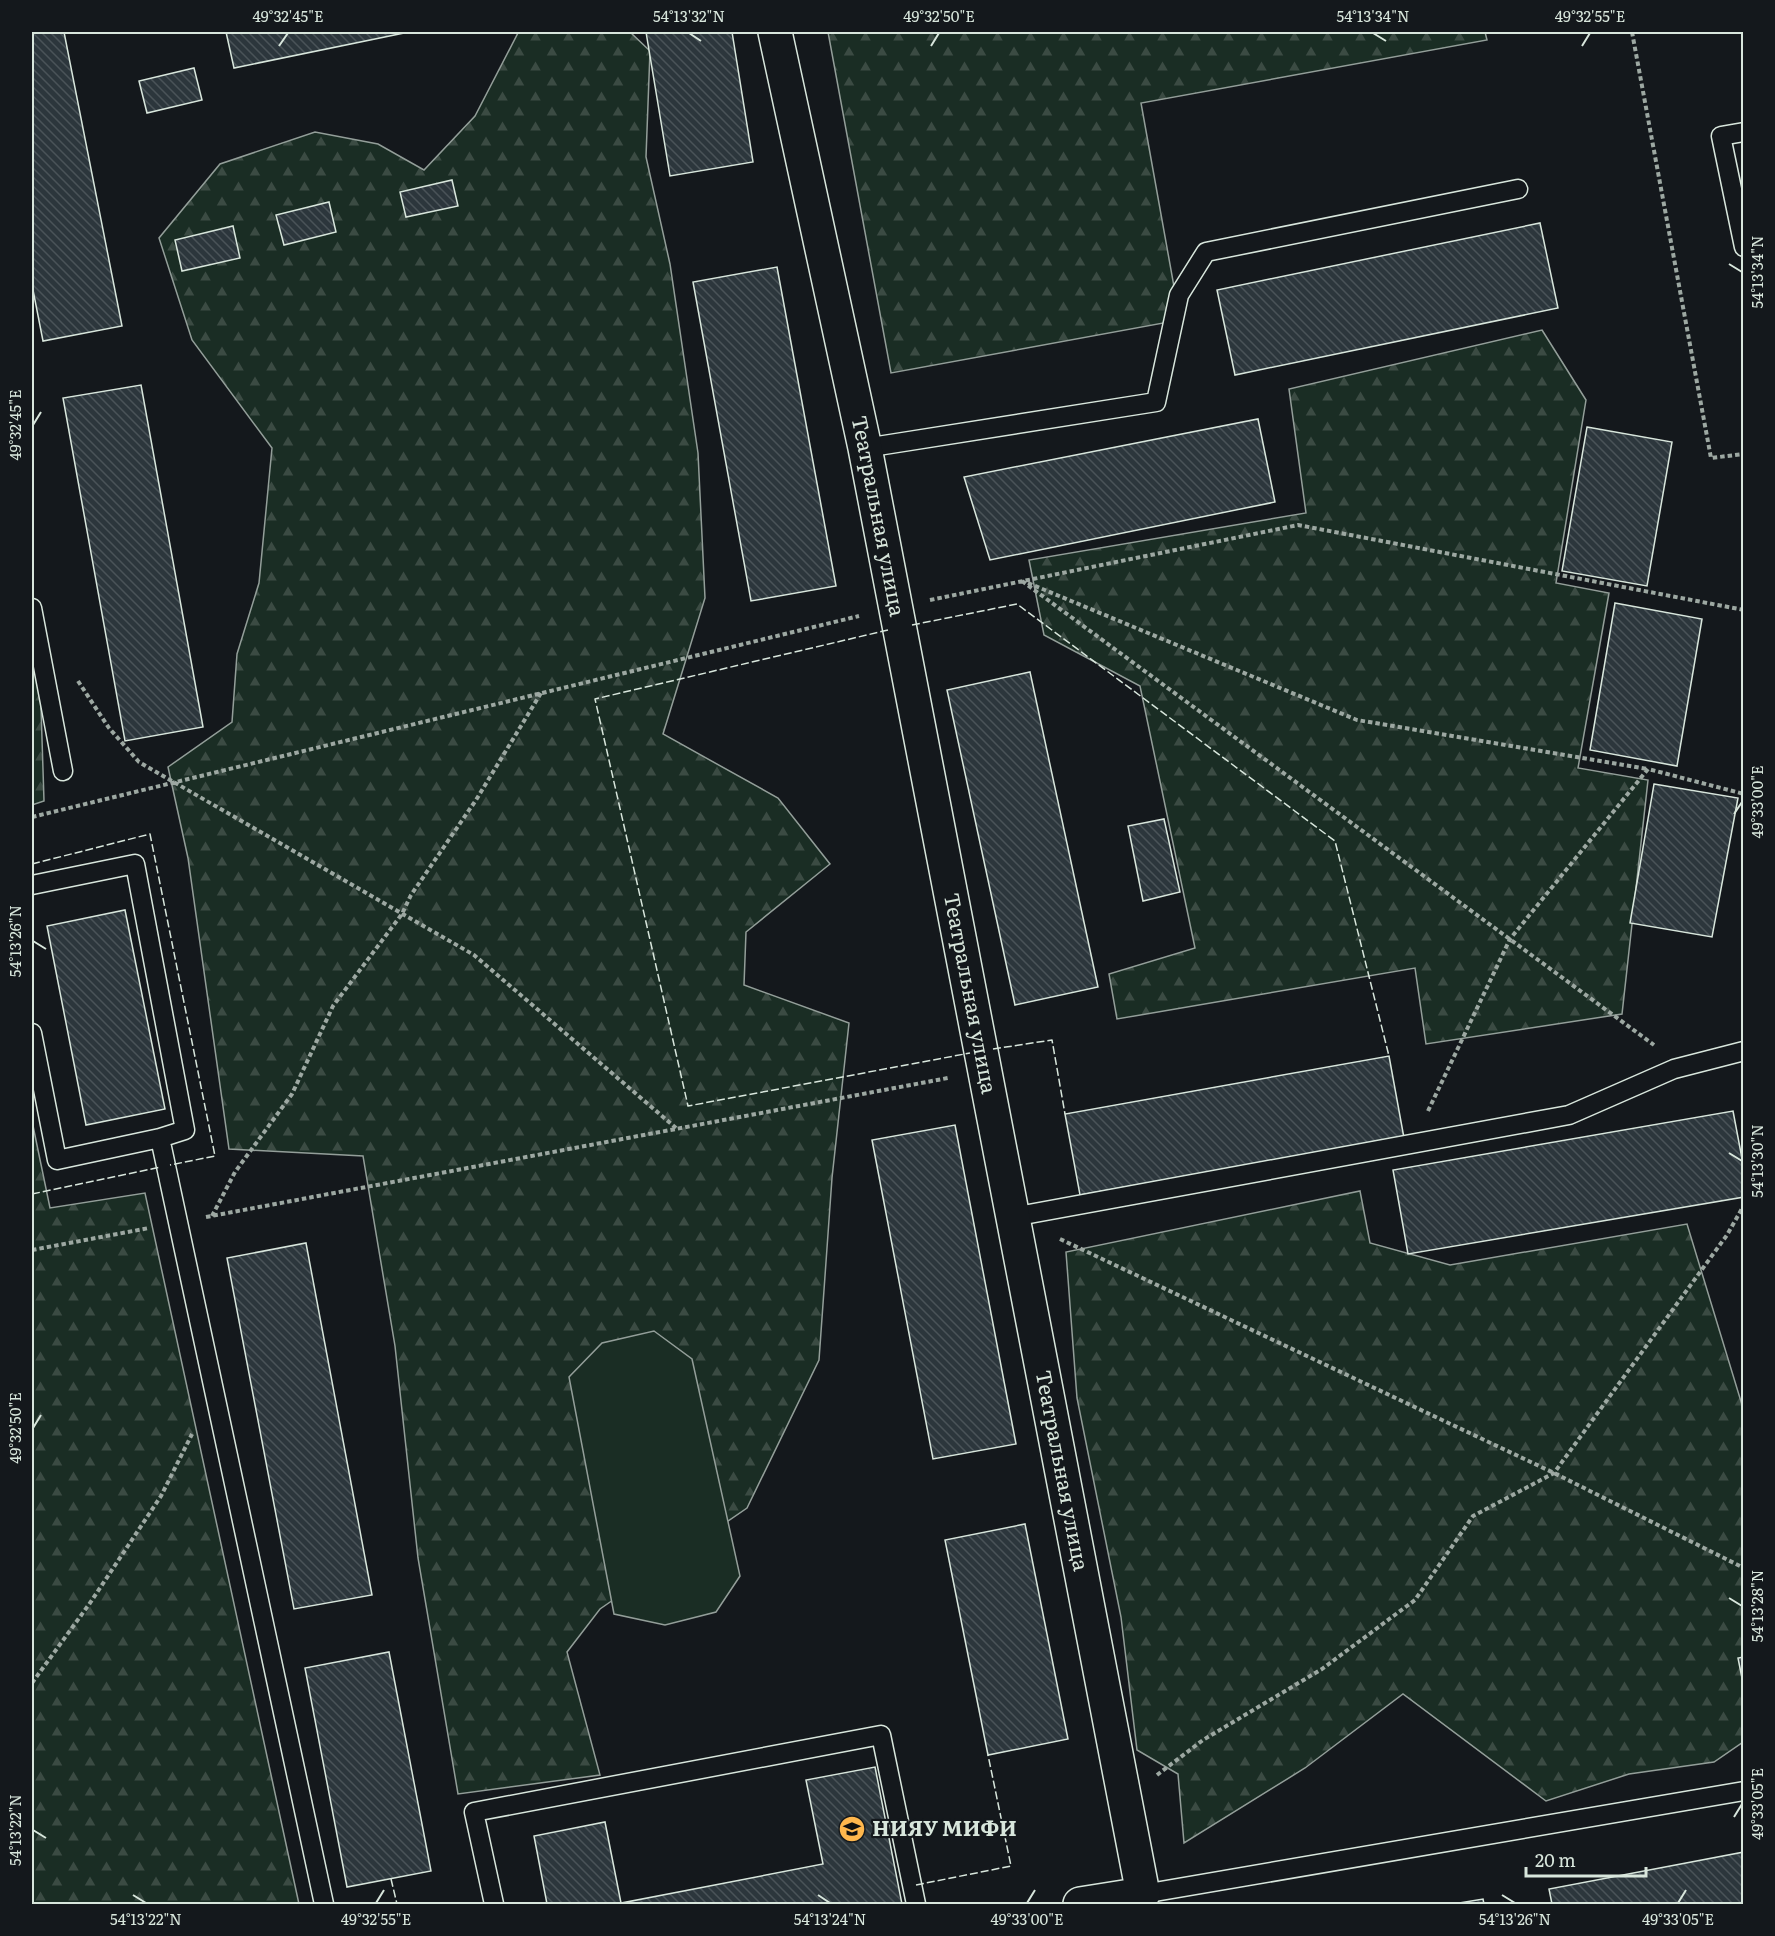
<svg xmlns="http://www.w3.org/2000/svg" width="1775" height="1936" font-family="Literata,serif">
<defs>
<pattern id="forest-firs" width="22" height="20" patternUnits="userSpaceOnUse" patternTransform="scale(1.5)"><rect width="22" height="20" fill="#1a2d24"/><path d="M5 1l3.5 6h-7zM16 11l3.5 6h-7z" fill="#3b4b43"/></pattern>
<pattern id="building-back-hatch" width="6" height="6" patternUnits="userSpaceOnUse" patternTransform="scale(1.5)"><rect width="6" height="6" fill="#2c363c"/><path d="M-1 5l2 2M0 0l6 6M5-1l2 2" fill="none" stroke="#4a5358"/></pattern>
</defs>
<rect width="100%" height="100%" fill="#14181c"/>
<path fill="url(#forest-firs)" stroke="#939e99" stroke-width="1.5" d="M524 32H630L650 51 646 157 670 264 698 453 705 598 663 734 778 798 830 864 746 932 744 985 849 1023 832 1178 819 1360 747 1508 600 1609 567 1652 600 1775 458 1794 418 1558 395 1346 363 1156 229 1149 188 858 168 767 232 722 237 654 259 583 272 448 192 340 159 238 220 164 315 132 378 144 424 170 475 116 518 33Z
M828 32H1485L1487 40 1141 103 1180 320 891 373Z
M1542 330 1586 400 1556 583 1609 593 1578 768 1648 780 1622 1014 1426 1044 1415 968 1117 1019 1109 974 1195 948 1140 686 1044 635 1029 560 1306 513 1289 389Z
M32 612 39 645 44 801 32 805Z
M32 1121 50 1208 145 1193 299 1904H32Z
M1360 1191 1370 1243 1450 1265 1687 1224 1743 1408V1742L1714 1762 1629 1774 1546 1801 1403 1694 1305 1768 1184 1843 1178 1774 1137 1750 1121 1617 1077 1398 1066 1252Z"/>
<path fill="#1a2d24" stroke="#939e99" stroke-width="1.5" d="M654 1331 692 1359 740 1576 716 1612 665 1625 614 1614 569 1377 602 1343Z"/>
<path fill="url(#building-back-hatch)" stroke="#d8e6dc" stroke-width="1.5" d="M32 32H64L122 326 43 341 32 285Z
M226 32H409L234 68Z
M646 32H732L753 162 670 176Z
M194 68 202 100 147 113 139 81Z
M452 180 458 206 406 217 400 192Z
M329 202 336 232 284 245 276 215Z
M1540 223 1558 308 1235 375 1217 290Z
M233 226 240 258 182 271 175 240Z
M777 267 836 586 751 601 693 282Z
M141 385 203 727 125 741 63 398Z
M1258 419 1275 502 990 560 964 477Z
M1587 427 1672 442 1647 586 1562 571Z
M1615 603 1702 619 1677 766 1590 750Z
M1030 672 1098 987 1015 1005 947 690Z
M1654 784 1738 798 1712 937 1630 923Z
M1164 819 1180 892 1143 901 1128 826Z
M125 910 165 1109 86 1125 47 926Z
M1389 1056 1404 1138 1080 1195 1065 1114Z
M1733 1111 1744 1169V1197L1408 1254 1393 1170Z
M955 1125 1016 1444 933 1459 872 1140Z
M306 1243 372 1595 294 1609 227 1258Z
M1025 1524 1068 1739 988 1755 945 1540Z
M389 1652 431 1871 347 1887 305 1668Z
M1744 1657V1688L1738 1658Z
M875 1767 902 1904H547L534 1836 605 1822 621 1903 823 1864 806 1780Z
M1744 1852V1904H1552L1549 1889Z
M1483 1899 1484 1904H1453Z"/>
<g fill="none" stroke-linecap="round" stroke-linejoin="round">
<defs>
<path id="service" d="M1744 132 1721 136 1744 247
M865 448 1156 402 1179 295 1206 252 1518 189
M32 608 63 771
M32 885 135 864 185 1130 160 1138 57 1160 32 1033
M160 1138 324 1904
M1013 1217 1569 1115 1674 1069 1744 1051
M1143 1894 1744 1791
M494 1904 474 1812 881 1735 916 1904"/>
<g id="minor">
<path id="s1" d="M775 32 865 448 1143 1894 1080 1904"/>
</g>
</defs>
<use href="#service" stroke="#d8e6dc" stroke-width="21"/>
<use href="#minor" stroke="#d8e6dc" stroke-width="36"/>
<path stroke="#9da8a2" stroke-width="4" stroke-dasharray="4.5 3" stroke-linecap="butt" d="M1632 32 1711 458 1744 454
M1022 581 1654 1045
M1028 583 1357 720 1648 769
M930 600 1298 525 1744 610
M78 681 109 728 139 762 474 955 676 1128
M32 817 859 616
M1428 1111 1510 939 1648 769 1744 794
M212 1216 235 1172 292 1094 333 1006 402 914 411 895 476 800 541 693
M206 1217 948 1078
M1060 1239 1554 1473 1744 1568
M32 1250 149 1228
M32 1683 90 1603 161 1496 192 1434
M1157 1775 1203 1740 1322 1669 1415 1600 1473 1516 1554 1473 1727 1235 1744 1205"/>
<use href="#service" stroke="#14181c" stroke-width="18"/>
<use href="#minor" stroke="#14181c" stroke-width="33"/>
<path stroke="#d8e6dc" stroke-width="1.5" stroke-dasharray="8 3" stroke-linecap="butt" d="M912 625 1017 604 1335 841 1389 1056
M888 630 595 699 688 1106 970 1053
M32 864 150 834 215 1156 170 1165
M993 1049 1052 1040 1065 1114
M32 1194 161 1167
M391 1879 397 1904
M916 1885 1011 1866 988 1755"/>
</g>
<path fill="none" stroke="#d8e6dc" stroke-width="2" d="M689 33 701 41M1373 33 1386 41M279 46 288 33M931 46 939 33M1582 46 1590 33M1729 264 1742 272M33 425 41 412M1734 814 1742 802M33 941 46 949M1729 1153 1742 1161M33 1428 41 1415M1729 1598 1742 1606M1734 1817 1742 1804M33 1830 46 1838M133 1895 146 1903M818 1895 830 1903M1502 1895 1515 1903M376 1903 384 1890M1027 1903 1035 1890M1678 1903 1686 1890"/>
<defs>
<symbol id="university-disc" viewBox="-11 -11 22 22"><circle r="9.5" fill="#ffb74d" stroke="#14181c"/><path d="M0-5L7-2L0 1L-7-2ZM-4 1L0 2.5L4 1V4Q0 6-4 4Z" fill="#111"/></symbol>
</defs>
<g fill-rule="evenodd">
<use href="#university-disc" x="837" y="1814" width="30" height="30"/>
</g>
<g text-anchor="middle" stroke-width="4.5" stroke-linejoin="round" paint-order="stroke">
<g font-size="21" fill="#d8e6dc" stroke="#14181c">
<text dy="7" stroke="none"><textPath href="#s1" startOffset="495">Театральная улица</textPath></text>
<text dy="7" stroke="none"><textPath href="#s1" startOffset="981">Театральная улица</textPath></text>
<text dy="7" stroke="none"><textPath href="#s1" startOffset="1467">Театральная улица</textPath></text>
</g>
<g font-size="21" font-weight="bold" fill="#d8e6dc" stroke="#14181c" text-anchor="start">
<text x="872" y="1836">НИЯУ МИФИ</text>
</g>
</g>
<rect width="1775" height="1936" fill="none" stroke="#14181c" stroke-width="66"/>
<path d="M1526 1867v9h120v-9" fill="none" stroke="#d8e6dc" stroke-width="3"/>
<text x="1535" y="1867" font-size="18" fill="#d8e6dc" stroke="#14181c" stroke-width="4.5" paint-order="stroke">20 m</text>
<rect x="33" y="33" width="1709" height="1870" fill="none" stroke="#d8e6dc" stroke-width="2"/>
<g font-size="15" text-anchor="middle" fill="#d8e6dc">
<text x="288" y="22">49°32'45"E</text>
<text x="689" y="22">54°13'32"N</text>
<text x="939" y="22">49°32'50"E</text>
<text x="1373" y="22">54°13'34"N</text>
<text x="1590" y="22">49°32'55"E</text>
<text transform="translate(1758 272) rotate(-90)" y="5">54°13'34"N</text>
<text transform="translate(16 425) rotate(-90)" y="5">49°32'45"E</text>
<text transform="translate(1758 802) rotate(-90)" y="5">49°33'00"E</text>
<text transform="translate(16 941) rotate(-90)" y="5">54°13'26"N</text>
<text transform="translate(1758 1161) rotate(-90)" y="5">54°13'30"N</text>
<text transform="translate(16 1428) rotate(-90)" y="5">49°32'50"E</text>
<text transform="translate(1758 1606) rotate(-90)" y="5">54°13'28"N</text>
<text transform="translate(1758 1804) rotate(-90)" y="5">49°33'05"E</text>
<text transform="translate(16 1830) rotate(-90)" y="5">54°13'22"N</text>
<text x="146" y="1925">54°13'22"N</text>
<text x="376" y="1925">49°32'55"E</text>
<text x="830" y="1925">54°13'24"N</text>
<text x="1027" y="1925">49°33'00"E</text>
<text x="1515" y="1925">54°13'26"N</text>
<text x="1678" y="1925">49°33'05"E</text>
</g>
</svg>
